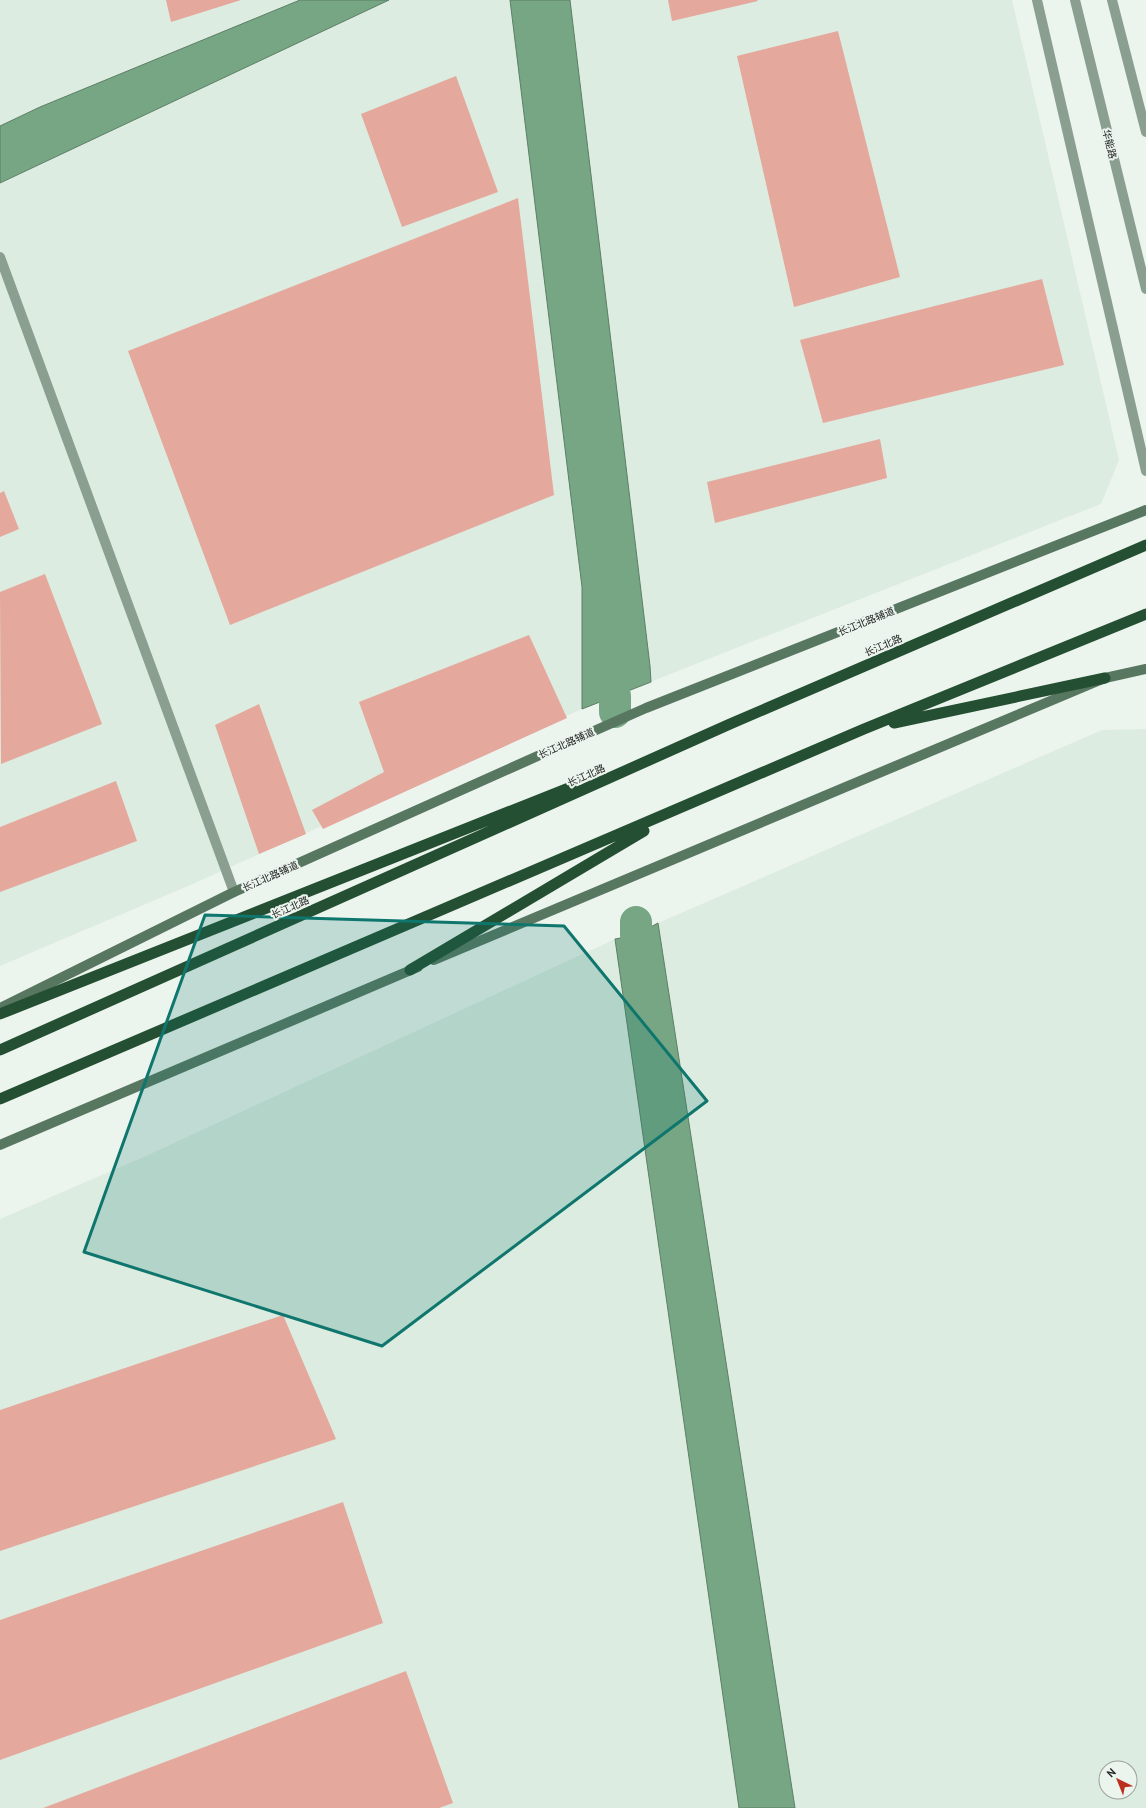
<svg xmlns="http://www.w3.org/2000/svg" width="1146" height="1808" font-family="'PT Sans','Noto Sans SC',sans-serif">
<rect width="100%" height="100%" fill="#ecf4ee"/>
<path fill="#ddece0" fill-rule="evenodd" d="M0 0H1012L1119 460 1101 504 582 709 195 883 0 966Z
M1146 729V1808H795L658 923 1102 730ZM1106 1768H1130V1792H1106Z
M615 939 739 1808H0V1219L146 1156Z"/>
<path fill="#76a683" stroke="#5d7f66" d="M300 0H389L0 183V126L40 107Z
M510 0H570L650 666 651 682 582 709V587Z
M658 923 795 1808H739L615 939 636 935Z"/>
<g fill="none" stroke-linecap="round" stroke-linejoin="round">
<path stroke="#76a683" stroke-width="32" d="M615 696V712
M636 935V922"/>
</g>
<path fill="#e4a89d" d="M166 0H241L171 22Z
M668 0H757L758 1 672 21Z
M838 31 900 277 794 307 737 56Z
M456 76 498 192 402 227 361 114Z
M518 198 554 495 230 625 128 351Z
M1042 279 1064 365 823 423 800 340Z
M880 439 887 478 715 523 707 482Z
M4 491 19 529 0 537V493Z
M45 574 102 724 1 764 0 592Z
M529 635 567 718 323 829 312 810 384 772 359 702Z
M259 704 306 834 259 854 215 725Z
M116 781 137 841 0 892V827Z
M283 1315 336 1439 0 1551V1410Z
M343 1502 383 1623 0 1760V1620Z
M406 1671 453 1803 439 1808H43Z"/>
<g fill="none" stroke-linecap="round" stroke-linejoin="round">
<path stroke="#8a9f8f" stroke-width="10" d="M1037 0 1146 471
M1075 0 1146 289
M1112 0 1146 132
M0 257 234 892"/>
<path stroke="#587761" stroke-width="10" d="M434 960 1105 678 1146 669
M0 1008 234 892 560 746 646 708 1146 510
M0 1145 418 967"/>
<path stroke="#244f32" stroke-width="11" d="M894 723 1105 678
M410 970 644 831
M0 1014 571 787
M0 1050 730 724 1146 545
M0 1099 864 729 1146 614"/>
</g>
<path fill="#0f766e" fill-opacity="0.2" stroke="#0f766e" stroke-width="3" stroke-linejoin="round" d="M205 915 564 926 707 1101 382 1346 84 1252Z"/>
<g text-anchor="middle" stroke-width="4" stroke-linejoin="round" paint-order="stroke">
<g font-size="10" fill="#222522" stroke="#ecf4ee">
<text transform="translate(1110 144) rotate(76)" y="4">华能路</text>
<text transform="translate(866 621) rotate(-22)" y="4">长江北路辅道</text>
<text transform="translate(883 645) rotate(-23)" y="4">长江北路</text>
<text transform="translate(566 743) rotate(-24)" y="4">长江北路辅道</text>
<text transform="translate(586 775) rotate(-24)" y="4">长江北路</text>
<text transform="translate(270 876) rotate(-24)" y="4">长江北路辅道</text>
<text transform="translate(290 907) rotate(-24)" y="4">长江北路</text>
</g>
</g>
<g transform="translate(1118 1780) rotate(317)"><circle r="19" fill="#ecf4ee" stroke="#9ba19c"/>
<path d="M0-3L7 15L0 10L-7 15Z" fill="#bc2f1f"/>
<text y="-6" font-size="11" font-weight="bold" text-anchor="middle" fill="#222522">N</text>
</g>
</svg>
